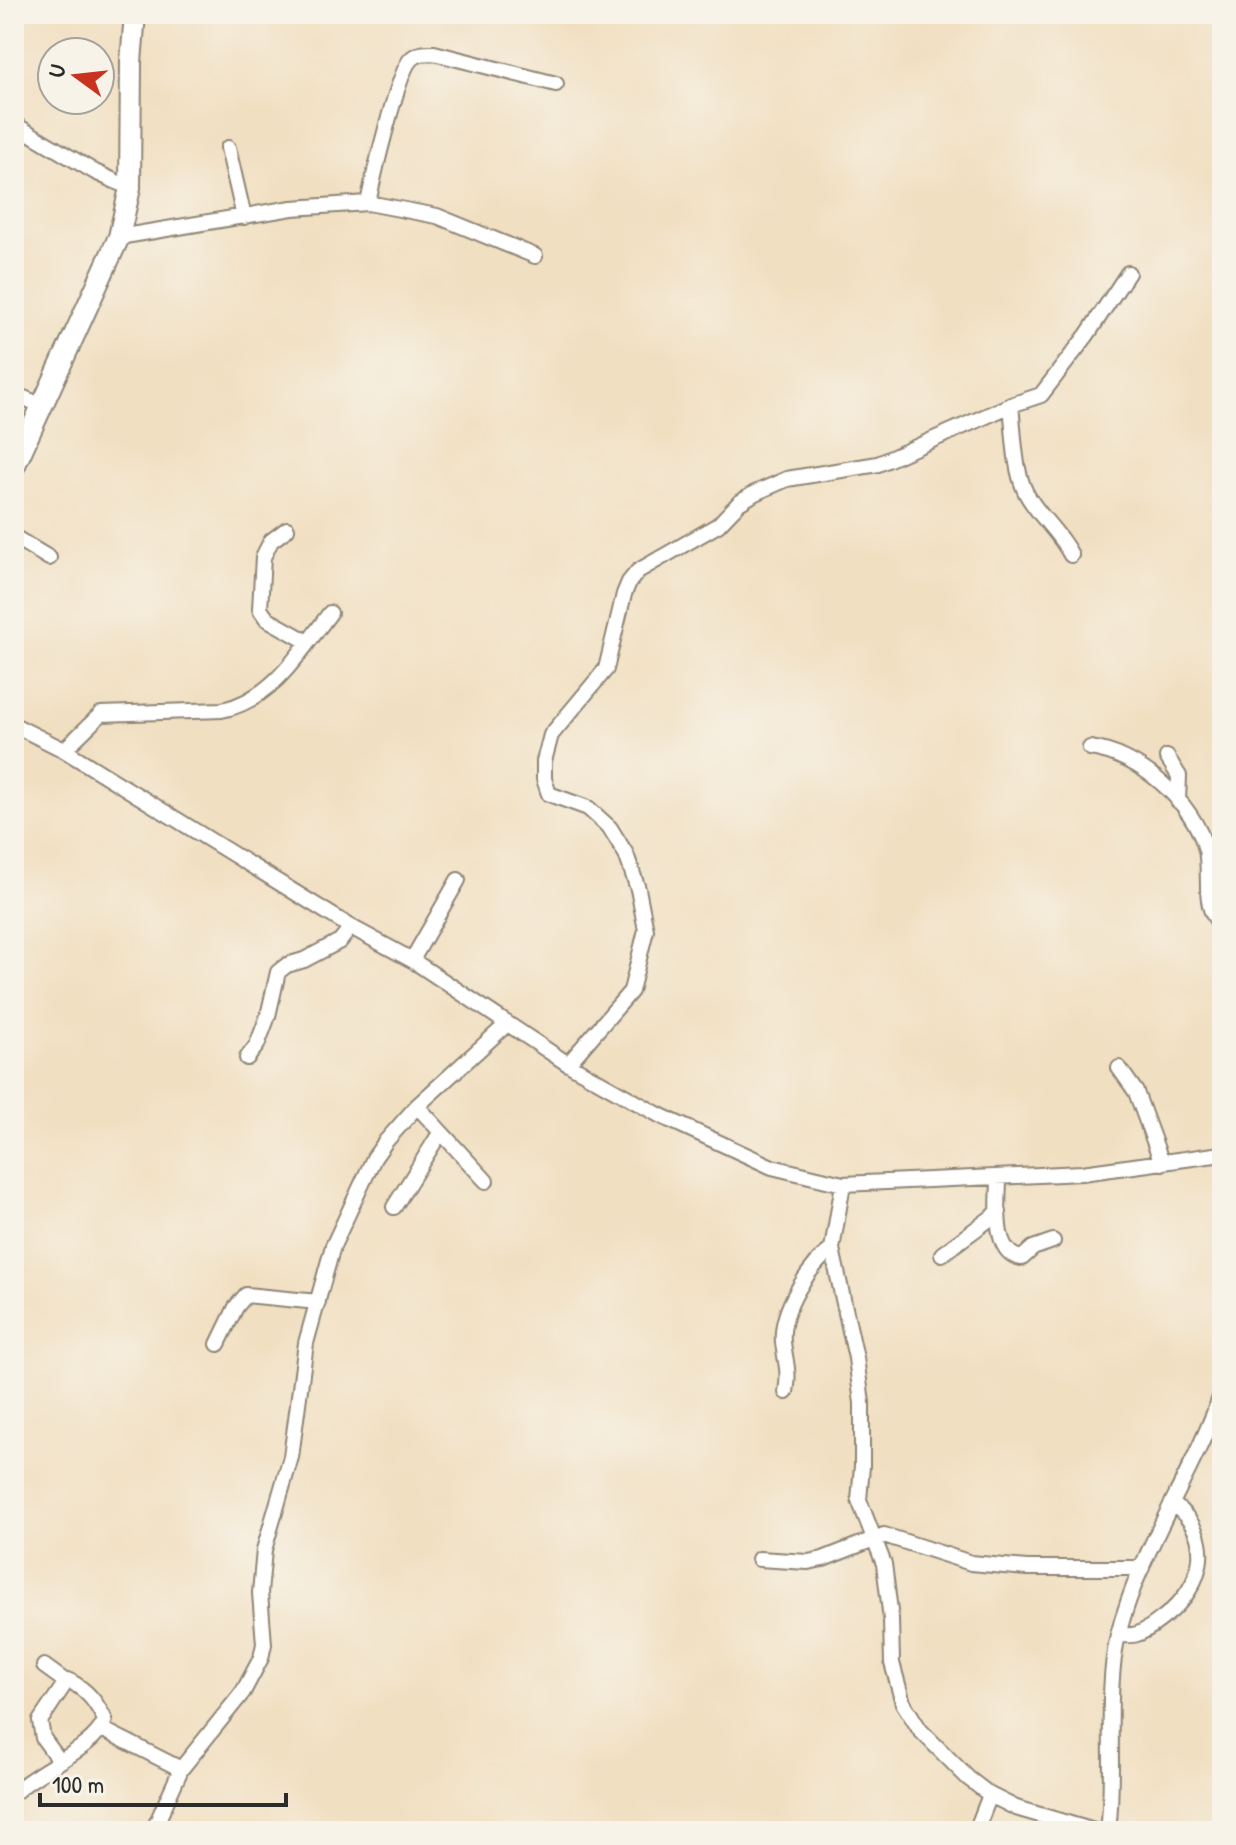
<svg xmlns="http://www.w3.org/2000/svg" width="1236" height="1845" font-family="'Patrick Hand',sans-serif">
<rect width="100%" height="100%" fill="#f7f3e8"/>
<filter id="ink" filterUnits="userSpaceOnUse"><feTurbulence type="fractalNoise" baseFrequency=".0125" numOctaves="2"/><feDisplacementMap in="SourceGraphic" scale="16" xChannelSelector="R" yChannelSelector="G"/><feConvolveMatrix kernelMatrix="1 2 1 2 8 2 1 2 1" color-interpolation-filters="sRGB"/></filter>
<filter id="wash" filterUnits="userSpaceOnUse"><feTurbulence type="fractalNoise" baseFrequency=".006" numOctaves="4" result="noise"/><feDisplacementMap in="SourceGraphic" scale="32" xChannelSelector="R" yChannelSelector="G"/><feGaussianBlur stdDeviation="1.8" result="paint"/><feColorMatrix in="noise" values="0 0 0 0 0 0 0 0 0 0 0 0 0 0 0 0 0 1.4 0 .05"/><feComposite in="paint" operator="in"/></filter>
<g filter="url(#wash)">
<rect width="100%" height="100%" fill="#f1dfc1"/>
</g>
<g filter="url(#ink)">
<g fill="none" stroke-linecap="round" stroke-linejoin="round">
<defs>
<path id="street" d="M14 124 95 172 130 188
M228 148 244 217
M368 203C373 179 398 71 411 59 417 53 426 53 434 53L556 84
M119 237 292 208 368 203 437 216 535 256
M14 394 41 405
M1011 405C1014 431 1014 470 1026 493 1038 516 1058 530 1071 555
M287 529 271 541 263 557 260 609 267 619 308 642
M14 537 49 558
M14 725 64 750 351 927 412 960 568 1064 659 1115 772 1167 843 1184 1082 1173 1222 1154
M1090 748C1139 754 1194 802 1206 850 1210 870 1205 894 1212 912 1215 918 1219 923 1222 928
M64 750 101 714 222 710C272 700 301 651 330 613
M1167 757 1179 776 1178 801
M412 960 458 880
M247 1058 257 1045 268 1016 278 972 287 965 304 960 340 941 351 927
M568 1064 631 991 646 930 638 889 626 854 610 828 588 808 549 794 544 779V761L551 735 606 669 624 594 629 582 638 571 718 525 739 503 755 493 787 479 878 464 1011 405 1041 395 1087 335 1128 273
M1119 1068 1136 1092 1162 1163
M417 1106 486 1181
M999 1179C999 1202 991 1254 1022 1258L1033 1248 1053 1241
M843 1184 832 1249 856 1358 862 1403V1466L859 1500 884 1564 891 1619 892 1663 903 1703 920 1730 968 1778 990 1795 1016 1808 1094 1831
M394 1207 440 1133
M942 1254 999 1212
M218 1344 236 1307 246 1295 318 1302
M786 1392C790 1371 785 1361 783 1342 780 1311 808 1267 832 1249
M759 1559 808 1562 823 1559 884 1535 971 1563 1027 1568H1142
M1118 1635C1125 1635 1131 1636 1137 1634 1147 1631 1156 1623 1164 1617 1203 1587 1217 1538 1173 1504
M44 1666 66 1682
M102 1729 181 1769
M14 1793C37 1770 95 1749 105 1720 96 1702 88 1691 70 1681L66 1682 40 1721 43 1738 59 1760
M153 1831 181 1769 243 1692 261 1658 264 1644 260 1593 264 1550 291 1457 306 1343 333 1246 374 1158 386 1141 417 1106 507 1024
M976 1831 990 1795
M1108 1831C1116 1767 1104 1695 1118 1635 1140 1549 1193 1475 1222 1392"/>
<path id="secondary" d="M14 467 119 237 130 188 131 62 135 14"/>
</defs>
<use href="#street" stroke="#8e8576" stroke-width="18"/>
<use href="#secondary" stroke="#8e8576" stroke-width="24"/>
<use href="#street" stroke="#fff" stroke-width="14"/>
<use href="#secondary" stroke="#fff" stroke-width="20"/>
</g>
</g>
<rect width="1236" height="1845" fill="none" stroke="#f7f3e8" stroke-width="48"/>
<g transform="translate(76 76) rotate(285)"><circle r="38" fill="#f7f3e8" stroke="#a5a39c" stroke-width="2"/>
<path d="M0-6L14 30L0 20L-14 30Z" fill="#c8321e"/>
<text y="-12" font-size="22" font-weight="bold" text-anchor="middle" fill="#2b2b2b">U</text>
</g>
<path d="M40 1793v12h246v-12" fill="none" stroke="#2b2b2b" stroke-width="4"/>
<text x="52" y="1793" font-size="24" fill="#2b2b2b" stroke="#f7f3e8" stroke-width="6" paint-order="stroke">100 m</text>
</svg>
